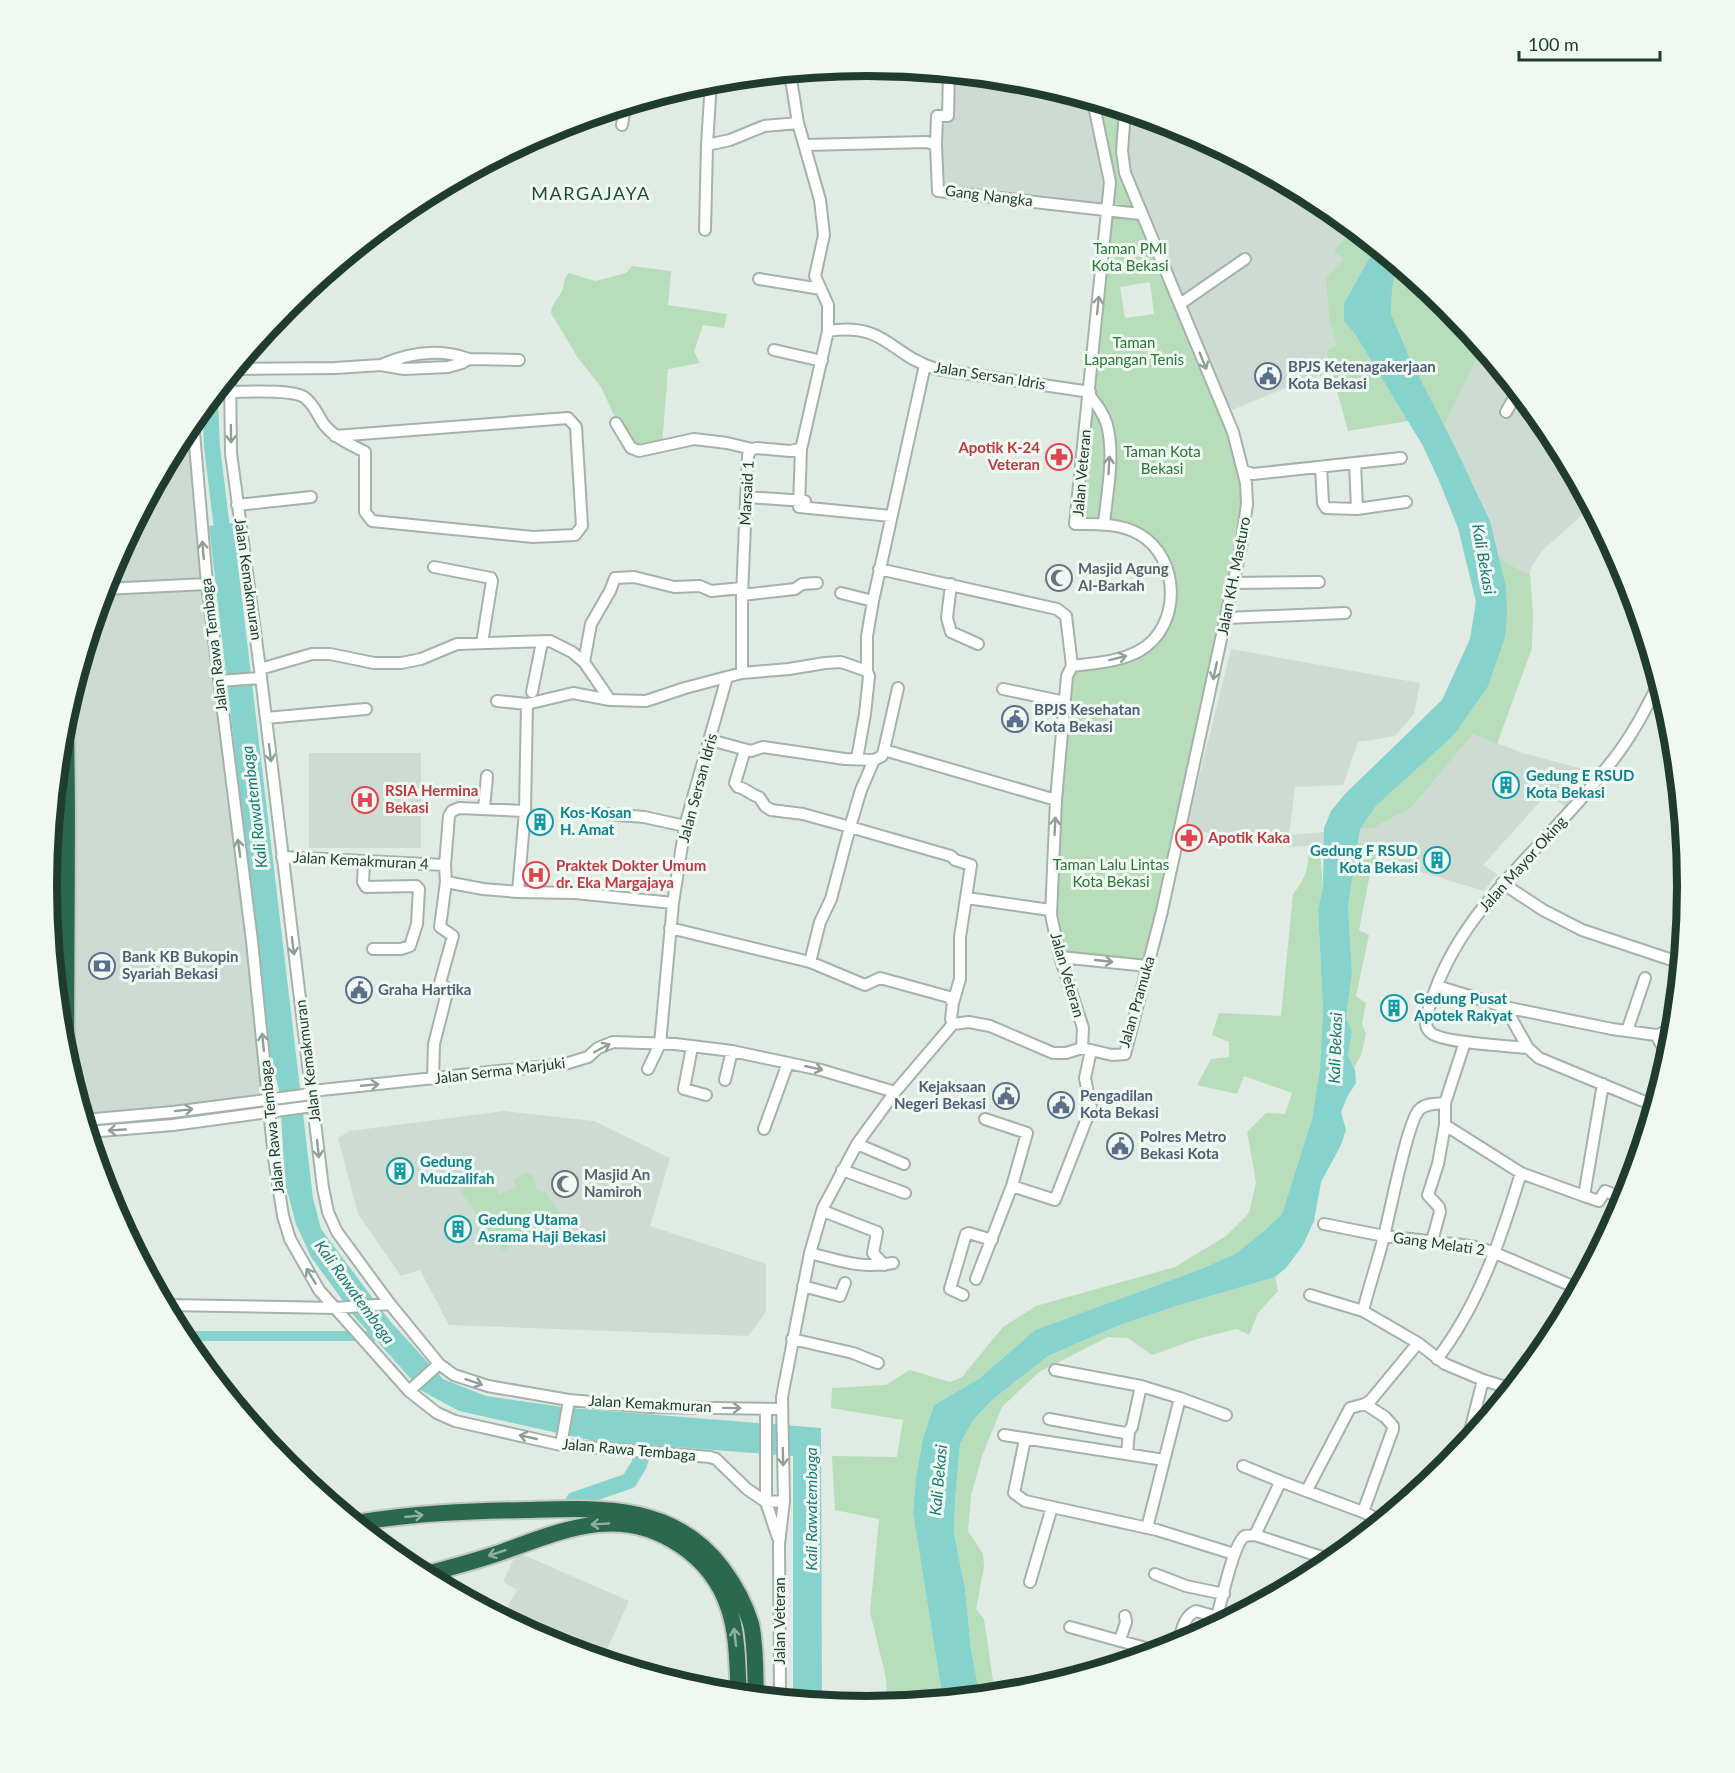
<svg xmlns="http://www.w3.org/2000/svg" width="1735" height="1773" font-family="Lato,sans-serif">
<rect width="100%" height="100%" fill="#e0ebe4"/>
<path fill="#cedbd2" d="M949 74 1028 81 1093 101 1104 152 1108 211 938 191 937 116H947Z
M1125 111 1182 128 1324 204 1353 228 1335 251 1343 259 1330 321 1338 345 1326 352 1331 373 1300 382 1232 410 1212 383 1140 214 1122 151Z
M1468 330 1550 431 1591 507 1541 552 1531 568 1530 574 1523 572 1499 558 1490 521 1444 426 1477 359 1459 339Z
M194 419 207 584 269 1100 84 1120 62 1046 47 887 62 726 109 572 185 430Z
M1231 649 1420 683 1414 714 1395 736 1358 742 1343 785 1295 787 1289 835 1373 828 1411 808 1473 734 1523 753 1602 774 1570 810 1547 794 1483 865 1497 874 1484 891 1395 864 1367 842 1291 847 1186 829Z
M309 753H421V848H309Z
M504 1111 594 1121 670 1158 650 1226 766 1264V1312L748 1336 449 1325 420 1270 401 1276 358 1214 338 1138 350 1131Z
M517 1552 629 1601 602 1660 553 1645 502 1617 517 1590 503 1582Z"/>
<path fill="#b8ddba" fill-rule="evenodd" d="M1093 101 1125 111 1123 165 1225 413 1246 507 1147 966 1060 957 1051 915 1072 666 1121 659 1162 628 1170 578 1139 534 1075 524 1110 182ZM1150 282 1154 314 1125 318 1120 287Z
M1353 228 1376 247 1344 303V321L1355 334 1408 421 1348 431 1326 351 1337 345 1330 321 1326 279 1343 259 1334 251Z
M632 266 671 271 668 305 727 314 724 328 703 325 694 351 700 363 668 369 662 445 642 449 628 440 613 413 601 387 578 358 551 313C552 303 558 299 562 291 565 284 563 278 569 273L595 281 626 273Z
M1399 266 1448 306 1468 330 1459 339 1477 359 1444 426 1411 361 1391 314 1392 290 1395 273Z
M1499 558 1523 572 1530 574 1533 612 1532 648 1497 744 1473 734 1411 808 1373 828 1360 829 1376 806 1454 735 1466 716 1505 585Z
M1367 842 1380 852 1369 879 1359 930 1369 935 1356 996 1366 1003 1362 1024 1366 1034 1361 1055 1354 1068 1348 1055 1352 1032 1346 1017 1352 973 1348 905 1357 843Z
M1309 849 1320 850 1323 888 1318 908 1323 1011 1320 1067 1312 1119 1282 1214 1263 1232 1235 1254 1201 1269 1035 1330 980 1378 934 1405 923 1438 916 1477 913 1513 943 1700 887 1706 886 1678 870 1612 879 1519 835 1510 832 1456 897 1457 903 1420 831 1408 832 1388 886 1385 910 1370 950 1382 962 1377 1003 1327 1036 1306 1175 1267 1226 1236 1249 1213 1256 1182 1247 1132 1266 1113 1285 1114 1292 1093 1244 1076 1237 1094 1197 1085 1211 1059 1229 1057V1042L1212 1035 1219 1013 1281 1016 1293 894C1306 878 1308 869 1309 849Z
M527 1172 533 1176 537 1191 546 1192 560 1213 503 1251 460 1191 485 1173 499 1195 516 1187 514 1180Z
M1275 1277 1278 1291 1258 1313 1249 1335 1237 1329 1197 1339 1152 1355 1128 1338 1108 1337 1039 1372 1002 1407 982 1456 971 1496 968 1531 983 1554 984 1567 976 1609 984 1619 995 1695 980 1696 971 1650 965 1588 954 1534 955 1500 960 1444 973 1420 992 1400 1048 1356 1117 1326 1176 1306Z"/>
<path fill="#86d2cd" d="M1376 247 1399 266 1395 273 1392 290 1391 314 1411 361 1455 447 1490 521 1506 587 1507 613 1505 637 1488 686 1454 735 1376 806 1360 829 1348 905 1352 973 1346 1017 1352 1032 1348 1055 1355 1070 1356 1083 1347 1097 1341 1112 1346 1130 1341 1145 1321 1182 1314 1221 1303 1245 1286 1268 1275 1277 1176 1306 1117 1326 1048 1356 992 1400 973 1420 960 1444 955 1500 954 1534 965 1588 971 1650 980 1696 943 1700 913 1513 916 1477 923 1438 934 1405 980 1378 1035 1330 1201 1269 1235 1254 1263 1232 1282 1214 1312 1119 1320 1067 1323 1011 1318 908 1323 888 1324 828 1331 811 1345 794 1442 700 1470 639 1476 602 1458 528 1440 483 1423 446 1355 334 1344 321V303Z
M233 523 313 1198 321 1229 389 1320 443 1379 486 1396 570 1408 821 1428 822 1703 793 1700V1456L594 1441 459 1411 422 1391 354 1316 311 1257 296 1224 285 1183 280 1094 270 1055 209 526Z"/>
<g fill="none" stroke-linecap="round" stroke-linejoin="round">
<path stroke="#86d2cd" stroke-width="10" d="M181 1336H384"/>
<path stroke="#86d2cd" stroke-width="16" d="M210 400 212 447 224 545
M574 1500 629 1481 639 1465 647 1437"/>
<defs>
<path id="minor" d="M949 74 948 116H937L936 145 938 191 1140 214
M622 125 625 106
M707 145 730 140 764 126 798 123
M805 145 927 142 936 145
M705 230 707 145 711 81
M759 279 821 289
M1180 304 1245 259
M828 331C886 322 890 355 936 369L1090 392
M774 350 822 361
M381 365C409 353 440 348 469 359
M235 369 335 368 381 365 404 369 448 367 462 363 469 359 519 360
M230 376 231 453 260 669 323 1188 328 1212 337 1232 390 1304 439 1364 454 1375 488 1386 569 1400 649 1407 782 1409
M230 392C247 392 291 389 304 397 314 404 317 414 323 423 334 438 350 444 365 452V512L372 521 533 537 575 535 582 526 576 427 568 418 335 436
M1090 396C1097 405 1104 414 1107 425 1115 456 1107 492 1104 524
M1506 412 1518 391
M193 421 207 584 252 941 274 1158 283 1216 290 1239 319 1290 409 1391 437 1413 455 1421 561 1445 710 1457 716 1459 747 1489 766 1502 784 1501
M616 423 631 448 639 451 694 439 727 443 752 449 757 448 790 451 800 449 802 445 828 331V305L815 276 824 235 820 200 798 123 790 73
M801 448 799 507 891 516
M1355 463 1357 509
M1321 467 1323 503 1326 508 1357 509 1406 502
M1244 471 1253 474 1401 458
M746 497 805 501
M237 505 311 497
M434 567 491 578 492 581 482 643
M879 569 1057 609 1066 616 1072 666
M1234 583 1319 582
M951 584 947 618 951 632 978 644
M104 589 207 584
M841 593 873 601
M742 595 795 589 802 584 817 583
M1226 618 1345 613
M584 662 591 624 610 591 615 578 634 577 674 587 700 586 711 591 742 588
M260 669 312 654H330L374 663H401L421 659 457 644 550 641 572 652 584 662 610 700 646 701 685 688 742 673 789 669 825 663 841 662 867 671
M742 673V595L748 455 752 449
M219 681 261 678
M1003 689 1065 702
M532 692 542 642
M497 701 527 704
M266 718 366 709
M710 740 751 751 763 747 845 759 874 760 882 756 884 750 1056 800
M745 750 735 783 738 787C747 789 751 795 759 797L765 806 771 810 803 814 850 827 831 899 820 922 810 962
M884 750 898 688
M857 759 865 714 869 676 867 671V636L873 601 925 365
M874 760 861 790 850 827 951 856 955 860 971 865 960 937V979L953 1003
M484 809 487 776
M525 811 527 704 573 693 610 700
M607 814 644 817 685 826
M282 857 445 865 449 816 452 811 459 808 525 811 518 892
M364 861 363 882 366 887 416 886 419 889 417 924 410 946 401 949H373
M446 882 483 889 518 892 575 893 673 903
M1502 883 1543 910 1582 930 1681 963
M967 898 1050 910
M670 928 810 962 865 985 880 978 949 997 953 1003 951 1019 953 1024
M1060 957 1147 966
M1437 986 1505 1007 1528 1048 1539 1058 1655 1106
M1505 1007 1612 1029 1656 1035C1669 1033 1673 1023 1676 1011
M1627 1031 1645 978
M1656 1035 1669 1058
M1465 1042 1445 1103V1125L1521 1173 1584 1196 1603 1084
M692 1047 684 1089 706 1095
M1082 1048 1083 1028 1060 957 1051 915 1056 800 1067 676 1072 666C1094 663 1119 662 1139 651 1182 627 1181 558 1139 534 1119 523 1097 524 1075 524L1110 182 1093 101
M1082 1048 1112 1055 1125 1054 1162 911 1241 547 1247 504 1246 483 1233 432 1125 173 1122 151 1125 111
M1528 1048C1510 1046 1440 1043 1430 1032 1422 1025 1428 1011 1431 1002 1457 920 1517 871 1572 809 1586 794 1599 777 1613 760 1632 736 1645 710 1659 683
M648 1069 660 1044 673 903 685 826 727 677
M433 1079 434 1044 448 989 440 983 453 936 440 927 446 882 445 865
M725 1080 732 1051
M84 1120 173 1112 304 1095 312 1091 565 1064 588 1057 598 1048 613 1042 675 1044 732 1051 821 1070 895 1092
M764 1129 788 1063
M88 1132 173 1125 313 1106
M857 1144 904 1164
M842 1170 905 1193
M1012 1186 1055 1200 1091 1108 1085 1078 1091 1050
M1584 1196 1599 1201 1605 1191 1626 1199
M823 1211 877 1232 873 1253 884 1265
M1324 1224 1384 1236 1471 1246 1493 1252 1579 1289
M1432 1241 1440 1212 1439 1207 1428 1195 1438 1164 1445 1125
M810 1253C841 1261 861 1269 893 1263
M976 1279 1012 1186 1027 1133 985 1119
M803 1286 840 1296 845 1283
M963 1295 950 1289 966 1234 969 1233 992 1240
M1310 1295 1363 1311 1418 1343 1445 1364 1483 1380 1512 1389
M165 1305 335 1308 390 1304
M1363 1311C1369 1286 1378 1261 1384 1236 1390 1213 1407 1123 1419 1110 1425 1103 1436 1104 1445 1103
M792 1339 853 1353 878 1363
M1437 1359C1479 1305 1501 1238 1521 1173
M1055 1370 1141 1386 1180 1398 1226 1415
M409 1391 439 1364
M766 1409V1502L778 1538
M1049 1419 1125 1433 1129 1431 1132 1427 1141 1386
M1004 1435 1164 1460
M1025 1439 1014 1493 1025 1501 1052 1507
M561 1445 569 1400
M1460 1453 1469 1435 1483 1380
M1127 1454 1129 1431
M1243 1466 1282 1482
M1307 1490 1350 1408 1365 1404 1371 1400 1418 1343
M1363 1512 1393 1429V1426L1385 1417 1365 1404
M1147 1528 1180 1398
M1255 1535 1278 1487 1282 1482 1363 1512 1382 1521
M1155 1574 1186 1586 1224 1594
M1030 1582 1052 1507 1157 1530 1234 1554
M1217 1617C1221 1602 1234 1542 1245 1536 1247 1536 1252 1535 1255 1535L1334 1561
M1070 1627 1160 1652
M1120 1640 1126 1622 1125 1616
M1177 1647C1181 1634 1183 1616 1196 1611L1228 1620
M780 1699 779 1544 784 1501 782 1397 810 1253 823 1208 857 1144 895 1092 953 1024 969 1022 990 1026 1053 1053H1066L1082 1048"/>
<path id="highway" d="M66 716 67 814 66 1059
M356 1523C412 1513 470 1511 527 1510 600 1508 673 1503 722 1568 734 1584 745 1604 751 1624 756 1645 755 1675 756 1697
M423 1575C449 1568 476 1561 502 1552 563 1530 620 1504 680 1545 704 1561 720 1581 729 1609 738 1636 737 1666 739 1695"/>
</defs>
<use href="#minor" stroke="#a3b3aa" stroke-width="14"/>
<use href="#highway" stroke="#c1c8c4" stroke-width="20"/>
<use href="#minor" stroke="#fff" stroke-width="10"/>
<use href="#highway" stroke="#2b694f" stroke-width="16"/>
</g>
<defs><path id="oneway-shaft" d="M-6 0H5M1.5-3L5.5 0L1.5 3" fill="none" stroke-width="1.6" stroke-linecap="round" stroke-linejoin="round" transform="scale(1.5)"/></defs>
<g stroke="#909e96">
<use href="#oneway-shaft" transform="translate(1098 305) rotate(-84)"/>
<use href="#oneway-shaft" transform="translate(1203 361) rotate(68)"/>
<use href="#oneway-shaft" transform="translate(231 434) rotate(89)"/>
<use href="#oneway-shaft" transform="translate(1109 465) rotate(-87)"/>
<use href="#oneway-shaft" transform="translate(203 550) rotate(-95)"/>
<use href="#oneway-shaft" transform="translate(1118 658) rotate(-14)"/>
<use href="#oneway-shaft" transform="translate(1215 671) rotate(102)"/>
<use href="#oneway-shaft" transform="translate(270 753) rotate(83)"/>
<use href="#oneway-shaft" transform="translate(1055 826) rotate(-87)"/>
<use href="#oneway-shaft" transform="translate(239 848) rotate(-98)"/>
<use href="#oneway-shaft" transform="translate(293 946) rotate(83)"/>
<use href="#oneway-shaft" transform="translate(1104 961) rotate(6)"/>
<use href="#oneway-shaft" transform="translate(263 1042) rotate(-96)"/>
<use href="#oneway-shaft" transform="translate(602 1048) rotate(-28)"/>
<use href="#oneway-shaft" transform="translate(814 1068) rotate(13)"/>
<use href="#oneway-shaft" transform="translate(370 1085) rotate(-5)"/>
<use href="#oneway-shaft" transform="translate(184 1110) rotate(-7)"/>
<use href="#oneway-shaft" transform="translate(117 1130) rotate(176)"/>
<use href="#oneway-shaft" transform="translate(318 1149) rotate(84)"/>
<use href="#oneway-shaft" transform="translate(311 1276) rotate(-121)"/>
<use href="#oneway-shaft" transform="translate(474 1382) rotate(19)"/>
<use href="#oneway-shaft" transform="translate(732 1408) rotate(1)"/>
<use href="#oneway-shaft" transform="translate(528 1437) rotate(-167)"/>
<use href="#oneway-shaft" transform="translate(783 1457) rotate(89)"/>
</g>
<g stroke="#8eb0a0">
<use href="#oneway-shaft" transform="translate(414 1516) rotate(-6)"/>
<use href="#oneway-shaft" transform="translate(600 1524) rotate(177)"/>
<use href="#oneway-shaft" transform="translate(497 1553) rotate(162)"/>
<use href="#oneway-shaft" transform="translate(735 1637) rotate(-97)"/>
</g>
<defs>
<symbol id="civic-ring" viewBox="-11 -11 22 22"><circle r="9.5" fill="#f0f8f2" stroke="#5c6f8a" stroke-width="1.5"/><path d="M-.6-6.5H3V-4.5H.6V-3L4-1V1h2V6H-6V1h2V-1L-.6-3ZM-1.2 2.5V6h2.4V2.5Z" fill="#5c6f8a"/></symbol>
<symbol id="pharmacy-ring" viewBox="-11 -11 22 22"><circle r="9.5" fill="#f0f8f2" stroke="#e0444e" stroke-width="1.5"/><path d="M-2-6h4v4h4v4h-4v4h-4v-4h-4v-4h4Z" fill="#e0444e"/></symbol>
<symbol id="mosque-ring" viewBox="-11 -11 22 22"><circle r="9.5" fill="#f0f8f2" stroke="#6b7280" stroke-width="1.5"/><path d="M3.5-4.9A6 6 0 1 0 3.5 4.9A5 5 0 1 1 3.5-4.9Z" fill="#6b7280"/></symbol>
<symbol id="building-ring" viewBox="-11 -11 22 22"><circle r="9.5" fill="#f0f8f2" stroke="#0f9aa8" stroke-width="1.5"/><path d="M-4-6H4V6H1V3H-1V6H-4ZM-2.5-4.3h1.7v1.8h-1.7ZM.8-4.3h1.7v1.8H.8ZM-2.5-1h1.7V.8h-1.7ZM.8-1h1.7V.8H.8Z" fill="#0f9aa8"/></symbol>
<symbol id="hospital-ring" viewBox="-11 -11 22 22"><circle r="9.5" fill="#f0f8f2" stroke="#e0444e" stroke-width="1.5"/><path d="M-5-5h3v3.5h4V-5h3V5h-3V1.5h-4V5h-3Z" fill="#e0444e"/></symbol>
<symbol id="bank-ring" viewBox="-11 -11 22 22"><circle r="9.5" fill="#f0f8f2" stroke="#5c6f8a" stroke-width="1.5"/><path d="M-6-4H6V4H-6ZM0-2.3a2.3 2.3 0 1 0 0 4.6a2.3 2.3 0 1 0 0-4.6Z" fill="#5c6f8a"/></symbol>
</defs>
<g fill-rule="evenodd">
<use href="#civic-ring" x="1253" y="361" width="30" height="30"/>
<use href="#pharmacy-ring" x="1044" y="442" width="30" height="30"/>
<use href="#mosque-ring" x="1044" y="563" width="30" height="30"/>
<use href="#civic-ring" x="1000" y="704" width="30" height="30"/>
<use href="#building-ring" x="1491" y="770" width="30" height="30"/>
<use href="#hospital-ring" x="350" y="785" width="30" height="30"/>
<use href="#building-ring" x="525" y="807" width="30" height="30"/>
<use href="#pharmacy-ring" x="1174" y="823" width="30" height="30"/>
<use href="#building-ring" x="1422" y="845" width="30" height="30"/>
<use href="#hospital-ring" x="521" y="860" width="30" height="30"/>
<use href="#bank-ring" x="87" y="951" width="30" height="30"/>
<use href="#civic-ring" x="344" y="975" width="30" height="30"/>
<use href="#building-ring" x="1379" y="993" width="30" height="30"/>
<use href="#civic-ring" x="991" y="1081" width="30" height="30"/>
<use href="#civic-ring" x="1046" y="1090" width="30" height="30"/>
<use href="#civic-ring" x="1105" y="1131" width="30" height="30"/>
<use href="#building-ring" x="385" y="1156" width="30" height="30"/>
<use href="#mosque-ring" x="550" y="1169" width="30" height="30"/>
<use href="#building-ring" x="443" y="1214" width="30" height="30"/>
</g>
<g text-anchor="middle" stroke-width="6" stroke-linejoin="round" paint-order="stroke">
<g font-size="15" fill="#203c2e" stroke="#f0f8f2">
<text transform="translate(989 196) rotate(7)" y="5">Gang Nangka</text>
<text transform="translate(990 376) rotate(9)" y="5">Jalan Sersan Idris</text>
<text transform="translate(1082 473) rotate(-85)" y="5">Jalan Veteran</text>
<text transform="translate(747 493) rotate(-87)" y="5">Marsaid 1</text>
<text transform="translate(1234 576) rotate(-79)" y="5">Jalan KH. Masturo</text>
<text transform="translate(248 579) rotate(82)" y="5">Jalan Kemakmuran</text>
<text transform="translate(214 645) rotate(-97)" y="5">Jalan Rawa Tembaga</text>
<text transform="translate(698 788) rotate(-75)" y="5">Jalan Sersan Idris</text>
<text transform="translate(361 861) rotate(3)" y="5">Jalan Kemakmuran 4</text>
<text transform="translate(1523 864) rotate(-48)" y="5">Jalan Mayor Oking</text>
<text transform="translate(1067 975) rotate(74)" y="5">Jalan Veteran</text>
<text transform="translate(1137 1002) rotate(-74)" y="5">Jalan Pramuka</text>
<text transform="translate(308 1061) rotate(-97)" y="5">Jalan Kemakmuran</text>
<text transform="translate(500 1071) rotate(-7)" y="5">Jalan Serma Marjuki</text>
<text transform="translate(272 1127) rotate(-96)" y="5">Jalan Rawa Tembaga</text>
<text transform="translate(1439 1244) rotate(8)" y="5">Gang Melati 2</text>
<text transform="translate(650 1404) rotate(3)" y="5">Jalan Kemakmuran</text>
<text transform="translate(629 1450) rotate(5)" y="5">Jalan Rawa Tembaga</text>
<text transform="translate(780 1621) rotate(-90)" y="5">Jalan Veteran</text>
</g>
<g font-size="15" fill="#2a7436" stroke="#f0f8f2">
<text x="1130" y="254">Taman PMI<tspan x="1130" dy="17">Kota Bekasi</tspan></text>
<text x="1134" y="348">Taman<tspan x="1134" dy="17">Lapangan Tenis</tspan></text>
<text x="1162" y="457">Taman Kota<tspan x="1162" dy="17">Bekasi</tspan></text>
<text x="1111" y="870">Taman Lalu Lintas<tspan x="1111" dy="17">Kota Bekasi</tspan></text>
</g>
<g font-size="15" font-weight="bold" fill="#4e5e75" stroke="#f0f8f2" text-anchor="start">
<text x="1288" y="372">BPJS Ketenagakerjaan<tspan x="1288" dy="17">Kota Bekasi</tspan></text>
<text x="1034" y="715">BPJS Kesehatan<tspan x="1034" dy="17">Kota Bekasi</tspan></text>
<text x="122" y="962">Bank KB Bukopin<tspan x="122" dy="17">Syariah Bekasi</tspan></text>
<text x="378" y="995">Graha Hartika</text>
<text x="986" y="1092" text-anchor="end">Kejaksaan<tspan x="986" dy="17">Negeri Bekasi</tspan></text>
<text x="1080" y="1101">Pengadilan<tspan x="1080" dy="17">Kota Bekasi</tspan></text>
<text x="1140" y="1142">Polres Metro<tspan x="1140" dy="17">Bekasi Kota</tspan></text>
</g>
<g font-size="15" font-weight="bold" fill="#be3a42" stroke="#f0f8f2" text-anchor="start">
<text x="1040" y="453" text-anchor="end">Apotik K-24<tspan x="1040" dy="17">Veteran</tspan></text>
<text x="385" y="796">RSIA Hermina<tspan x="385" dy="17">Bekasi</tspan></text>
<text x="1208" y="843">Apotik Kaka</text>
<text x="556" y="871">Praktek Dokter Umum<tspan x="556" dy="17">dr. Eka Margajaya</tspan></text>
</g>
<g font-size="15" font-weight="bold" fill="#5b616d" stroke="#f0f8f2" text-anchor="start">
<text x="1078" y="574">Masjid Agung<tspan x="1078" dy="17">Al-Barkah</tspan></text>
<text x="584" y="1180">Masjid An<tspan x="584" dy="17">Namiroh</tspan></text>
</g>
<g font-size="15" font-weight="bold" fill="#0d838f" stroke="#f0f8f2" text-anchor="start">
<text x="1526" y="781">Gedung E RSUD<tspan x="1526" dy="17">Kota Bekasi</tspan></text>
<text x="560" y="818">Kos-Kosan<tspan x="560" dy="17">H. Amat</tspan></text>
<text x="1418" y="856" text-anchor="end">Gedung F RSUD<tspan x="1418" dy="17">Kota Bekasi</tspan></text>
<text x="1414" y="1004">Gedung Pusat<tspan x="1414" dy="17">Apotek Rakyat</tspan></text>
<text x="420" y="1167">Gedung<tspan x="420" dy="17">Mudzalifah</tspan></text>
<text x="478" y="1225">Gedung Utama<tspan x="478" dy="17">Asrama Haji Bekasi</tspan></text>
</g>
<g font-size="16" font-style="italic" fill="#197974" stroke="#f0f8f2">
<text transform="translate(1484 559) rotate(80)" y="6">Kali Bekasi</text>
<text transform="translate(254 807) rotate(-97)" y="6">Kali Rawatembaga</text>
<text transform="translate(1335 1048) rotate(-88)" y="6">Kali Bekasi</text>
<text transform="translate(355 1292) rotate(54)" y="6">Kali Rawatembaga</text>
<text transform="translate(938 1480) rotate(-85)" y="6">Kali Bekasi</text>
<text transform="translate(811 1509) rotate(-90)" y="6">Kali Rawatembaga</text>
</g>
<g font-size="18" letter-spacing="1.5" fill="#1c4e37" stroke="#f0f8f2">
<text x="591" y="200">MARGAJAYA</text>
</g>
</g>
<path d="M0 0H1735V1773H0ZM57 886a810 810 0 1 1 1620 0a810 810 0 1 1-1620 0Z" fill="#f0f8f2" fill-rule="evenodd"/>
<path fill="none" stroke="#203c2e" stroke-width="8" d="M57 886a810 810 0 1 1 1620 0a810 810 0 1 1-1620 0Z"/>
<path d="M1519 51v9h141v-9" fill="none" stroke="#203c2e" stroke-width="3"/>
<text x="1528" y="51" font-size="18" fill="#203c2e" stroke="#f0f8f2" stroke-width="4.5" paint-order="stroke">100 m</text>
</svg>
